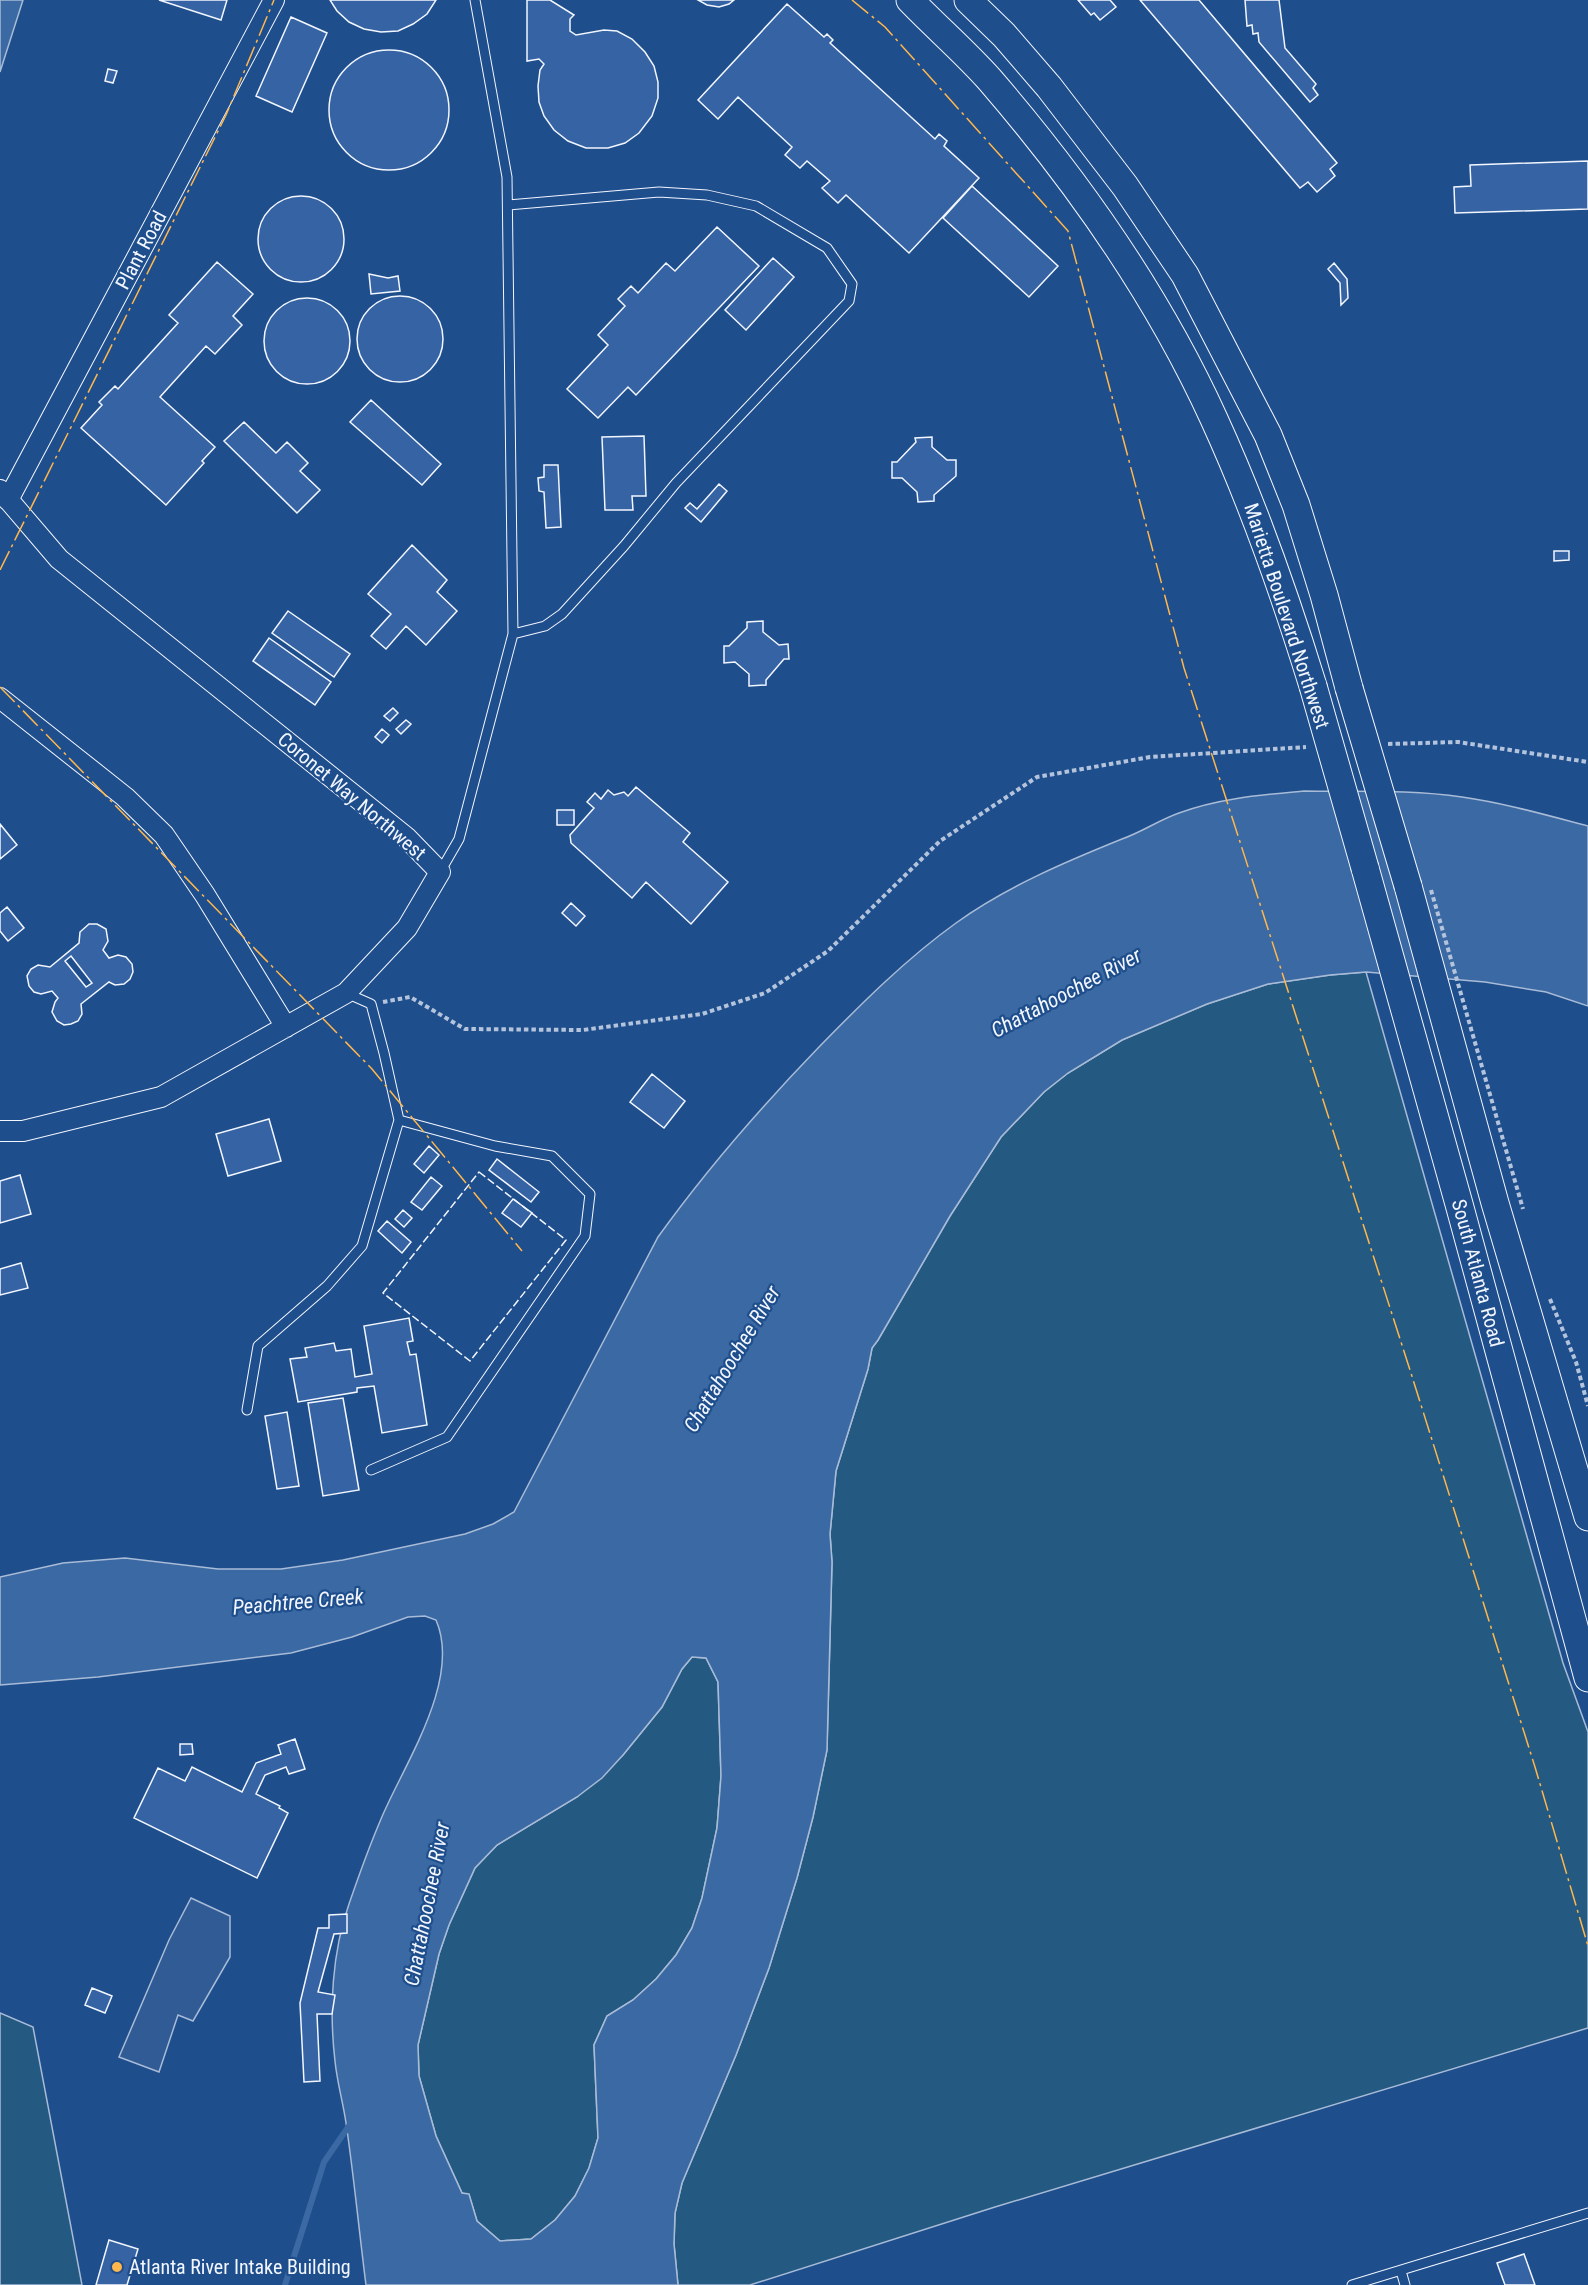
<svg xmlns="http://www.w3.org/2000/svg" width="1588" height="2285" font-family="'Roboto Condensed',sans-serif">
<rect width="100%" height="100%" fill="#1f4e8c"/>
<path fill="#245a82" stroke="#a8bbd7" stroke-width="1.5" d="M1366 972 1563 1663 1588 1732V2028L995 2207 750 2285H678L674 2244 675 2213 682 2183 736 2055 769 1968 797 1878 813 1817 827 1750 832 1562 830 1534 836 1471 868 1369 872 1348 878 1340 950 1216 1001 1137 1044 1092 1068 1073 1122 1040 1207 1004 1268 984 1330 975Z
M692 1657 706 1658 718 1682 721 1776 717 1828 702 1898 692 1928 676 1955 656 1979 633 2000 607 2016 594 2045 598 2138 589 2168 575 2196 555 2220 531 2239 500 2241 477 2221 469 2195 462 2193 436 2136 419 2076 418 2045 439 1954 449 1925 475 1868 497 1845 577 1797 623 1755 662 1707 682 1669Z
M0 2013 33 2027 82 2285H0Z"/>
<path fill="#305b95" stroke="#a8bbd7" stroke-width="1.5" d="M191 1898 230 1916V1957L193 2021 178 2015 159 2072 119 2057 169 1940Z"/>
<path fill="#3b69a3" stroke="#a8bbd7" stroke-width="1.5" fill-rule="evenodd" d="M0 0H23L0 72Z
M1304 791C1356 792 1410 789 1462 797 1504 803 1546 815 1588 826V1006L1546 992 1485 982 1366 972 1330 975 1268 984 1207 1004 1122 1040 1068 1073 1044 1092 1001 1137 950 1216 878 1340 872 1348 868 1369 836 1471 830 1534 832 1562 827 1750 813 1817 797 1878 769 1968 736 2055 682 2183 675 2213 674 2244 678 2285H366C359 2231 354 2177 346 2123 343 2102 337 2082 335 2061 329 2010 332 1952 349 1904 359 1875 369 1847 381 1819 404 1764 462 1680 436 1620L425 1616 408 1617 352 1637 291 1653 98 1677 0 1685V1577L63 1563 125 1558 218 1569H281L343 1560 465 1534 493 1524 514 1512 658 1237C706 1170 761 1107 819 1047 862 1003 906 959 956 923 1006 887 1065 862 1122 839 1142 832 1159 820 1179 813 1219 798 1262 795 1304 791ZM692 1657 706 1658 718 1682 721 1776 717 1828 702 1898 692 1928 676 1955 656 1979 633 2000 607 2016 594 2045 598 2138 589 2168 575 2196 555 2220 531 2239 500 2241 477 2221 469 2194 462 2193 436 2136 419 2076 418 2045 439 1954 449 1925 475 1868 497 1845 577 1797 602 1778 623 1755 662 1707 682 1669Z"/>
<g fill="none" stroke-linecap="round" stroke-linejoin="round">
<path stroke="#3b69a3" stroke-width="6" d="M285 2285 324 2162 351 2123"/>
</g>
<path fill="#3563a3" stroke="#f2f6ff" stroke-width="1.5" fill-rule="evenodd" d="M159 0H227L221 20Z
M330 0H436L427 14 413 24 398 31 381 32 364 29 349 22 337 11Z
M527 0H550L574 15 570 19V31L576 35 604 30 617 31 632 39 645 52 654 66 658 82V98L652 116 639 133 625 143 608 148H586L568 141 554 130 544 116 539 102 538 86 540 70 544 64 539 59 527 61Z
M698 0H734L729 4 719 7 707 5Z
M1078 0H1110L1116 7 1100 20 1094 13 1091 15Z
M1140 0H1199L1337 163 1330 169 1335 176 1317 192 1308 182 1300 188Z
M1245 0H1279L1285 48 1316 84 1313 88 1318 95 1310 102 1259 42 1258 33 1253 34 1252 25 1247 26Z
M787 4 824 37 827 34 833 40 830 43 935 139 939 134 947 141 944 146 979 178 909 253 846 195 838 203 822 188 830 181 807 161 800 168 785 155 792 147 738 97 718 119 698 100Z
M291 17 327 33 292 112 256 96Z
M329 110a60 60 0 1 1 120 0a60 60 0 1 1-120 0Z
M108 69 117 71 113 83 105 81Z
M1588 161V209L1455 213 1454 187 1471 186 1470 165Z
M972 186 1058 266 1029 297 943 218Z
M258 239a43 43 0 1 1 86 0a43 43 0 1 1-86 0Z
M717 227 759 266 636 395 628 387 598 418 567 389 608 345 598 335 625 306 618 299 631 286 638 293 666 263 675 271Z
M773 258 794 277 746 330 725 310Z
M217 262 253 294 233 316 242 325 215 354 206 346 160 397 215 447 202 461 204 463 166 505 81 428 102 405 99 402 115 386 118 389 178 323 169 315Z
M1334 263 1347 279 1348 298 1341 305 1340 283 1328 269Z
M369 274 388 278 398 276 400 291 371 294Z
M357 339a43 43 0 1 1 86 0a43 43 0 1 1-86 0Z
M264 341a43 43 0 1 1 86 0a43 43 0 1 1-86 0Z
M371 400 441 464 422 485 350 422Z
M244 422 276 453 287 442 308 463 300 471 320 490 297 513 224 441Z
M644 436 646 496H632L633 510H605L602 437Z
M932 437V447L947 460H956V476L934 495V501L918 502 917 492 902 478H892V462H897L916 442 915 438Z
M544 465H558L561 527 546 528 544 492 539 491 538 478 544 477Z
M719 484 727 491 701 522 685 508 690 503 697 509Z
M412 545 447 580 437 592 457 611 426 645 406 626 386 649 371 636 391 614 368 594Z
M1554 551H1569V560L1554 561Z
M288 611 350 654 334 677 272 633Z
M763 621V632L779 645 788 644 789 659H784L766 680V685L749 686V674L735 662 724 663V646H729L747 628V622Z
M269 638 331 682 315 705 253 661Z
M393 708 398 713 390 721 384 716Z
M406 720 411 724 401 734 396 729Z
M382 729 389 735 382 743 375 737Z
M636 787 690 833 683 842 728 882 691 924 646 882 632 898 571 843 570 835 594 808 587 802 595 793 601 799 608 790 614 795 624 792 628 796Z
M557 810H574V825H557Z
M0 824 17 845 0 859Z
M571 903 585 916 576 926 562 913Z
M7 907 24 928 8 941 0 931V913Z
M89 924H97L106 929 108 941 103 950 109 958 118 955 126 957 132 964 133 972 130 979 124 984 115 985 109 982 81 1004 82 1014 78 1021 71 1024 64 1025 57 1021 52 1012 55 1002 58 998 52 991 41 994 34 992 29 986 27 976 31 969 38 965 50 967 79 943 80 932ZM71 956 92 983 86 987 65 961Z
M652 1074 685 1101 664 1128 630 1102Z
M269 1119 281 1161 228 1176 216 1134Z
M429 1146 439 1155 424 1173 414 1164Z
M497 1159 539 1192 531 1202 489 1170Z
M20 1175 31 1214 0 1223V1181Z
M431 1177 442 1186 422 1210 411 1202Z
M513 1199 532 1213 521 1227 502 1213Z
M403 1210 412 1218 404 1227 395 1219Z
M387 1221 411 1242 402 1253 378 1231Z
M21 1263 28 1288 0 1295V1269Z
M409 1318 413 1341 407 1342 410 1355 416 1354 427 1425 382 1433 374 1386 357 1388V1392L298 1402 290 1359 307 1357 305 1348 334 1343 336 1351 351 1349 355 1377 372 1374 364 1326Z
M343 1398 359 1490 323 1496 308 1403Z
M287 1412 299 1486 277 1489 265 1416Z
M295 1739 305 1769 289 1774 286 1767 265 1775 256 1794 280 1806 279 1808 288 1813 257 1878 134 1818 158 1768 185 1781 192 1767 242 1792 256 1763 281 1754 278 1745Z
M180 1744H192L193 1754 180 1755Z
M347 1914V1933L334 1934 318 1992 335 1995 332 2014H317L320 2081 304 2082 300 2003 318 1928H329V1915Z
M92 1988 112 1996 105 2013 85 2005Z
M109 2240 138 2249 127 2285H96Z
M1524 2254 1535 2285H1505L1497 2263Z"/>
<g fill="none" stroke-linecap="round" stroke-linejoin="round">
<defs>
<path id="service" d="M508 205 659 192 707 195 756 206 827 248 852 284 849 301 676 483 624 546 562 614 545 626 513 634
M440 872 459 839 513 634 507 177 475 0
M247 1410 258 1346 327 1286 362 1246 399 1120 384 1053 371 1004 346 993
M371 1470 447 1437 585 1236 590 1194 552 1156 495 1146 399 1120
M1401 2271 1405 2285
M1352 2285 1588 2213"/>
<path id="minor" d="M0 490 59 559 406 837 440 872 407 928 346 993 161 1097 23 1131H0
M8 500 274 0
M0 698 125 797 164 835 205 895 286 1027"/>
<path id="secondary" d="M910 0C936 27 965 52 990 80 1078 182 1158 296 1214 419 1254 506 1285 595 1313 686
M968 0 1004 35 1049 87 1125 186 1185 275 1268 435 1296 505 1324 595 1349 688
M1365 868 1459 1204 1588 1678
M1408 886 1495 1203 1588 1517"/>
</defs>
<use href="#service" stroke="#f2f6ff" stroke-width="11"/>
<use href="#minor" stroke="#f2f6ff" stroke-width="22"/>
<use href="#secondary" stroke="#f2f6ff" stroke-width="29"/>
<path stroke="#b3c4dc" stroke-width="4" stroke-dasharray="4.5 3" stroke-linecap="butt" d="M1388 744 1458 742 1588 762
M383 1002 410 997 465 1029 583 1030 702 1014 765 993 828 951 940 841 1037 777 1150 757 1306 747
M1550 1299 1576 1362 1588 1406"/>
<use href="#service" stroke="#1f4e8c" stroke-width="9"/>
<use href="#minor" stroke="#1f4e8c" stroke-width="20"/>
<use href="#secondary" stroke="#1f4e8c" stroke-width="27"/>
<defs>
<path id="secondary-bridge" d="M1313 686 1365 868
M1349 688 1408 886"/>
</defs>
<use href="#secondary-bridge" stroke="#f2f6ff" stroke-width="29" stroke-linecap="butt"/>
<path stroke="#b3c4dc" stroke-width="4" stroke-dasharray="4.5 3" stroke-linecap="butt" d="M1431 890 1523 1209"/>
<use href="#secondary-bridge" stroke="#1f4e8c" stroke-width="27"/>
<path stroke="#f2f6ff" stroke-width="1.5" stroke-dasharray="8 3" stroke-linecap="butt" d="M479 1172 566 1240 470 1361 383 1293Z"/>
<path stroke="#ffb74d" stroke-width="1.5" stroke-dasharray="21 4.5 3 4.5" stroke-linecap="butt" d="M852 0 885 27 1068 231 1184 668 1410 1370 1535 1767 1588 1946
M0 570 226 115 274 0
M0 687 372 1069 522 1251"/>
</g>
<circle fill="#ffb74d" stroke="#1f4e8c" stroke-width="2" cx="117" cy="2267" r="6"/>
<g text-anchor="middle" stroke-width="4.5" stroke-linejoin="round" paint-order="stroke">
<g font-size="20" fill="#f2f6ff" stroke="#1f4e8c">
<text transform="translate(141 250) rotate(-62)" y="7">Plant Road</text>
<text transform="translate(1287 616) rotate(72)" y="7">Marietta Boulevard Northwest</text>
<text transform="translate(352 796) rotate(40)" y="7">Coronet Way Northwest</text>
<text transform="translate(1478 1273) rotate(75)" y="7">South Atlanta Road</text>
</g>
<g font-size="20" fill="#f2f6ff" stroke="#1f4e8c" text-anchor="start">
<text x="129" y="2274">Atlanta River Intake Building</text>
</g>
<g font-size="21" font-style="italic" fill="#f2f6ff" stroke="#1f4e8c">
<text transform="translate(1066 993) rotate(-28)" y="7">Chattahoochee River</text>
<text transform="translate(732 1359) rotate(-59)" y="7">Chattahoochee River</text>
<text transform="translate(298 1602) rotate(-5)" y="7">Peachtree Creek</text>
<text transform="translate(427 1904) rotate(-79)" y="7">Chattahoochee River</text>
</g>
</g>
</svg>
